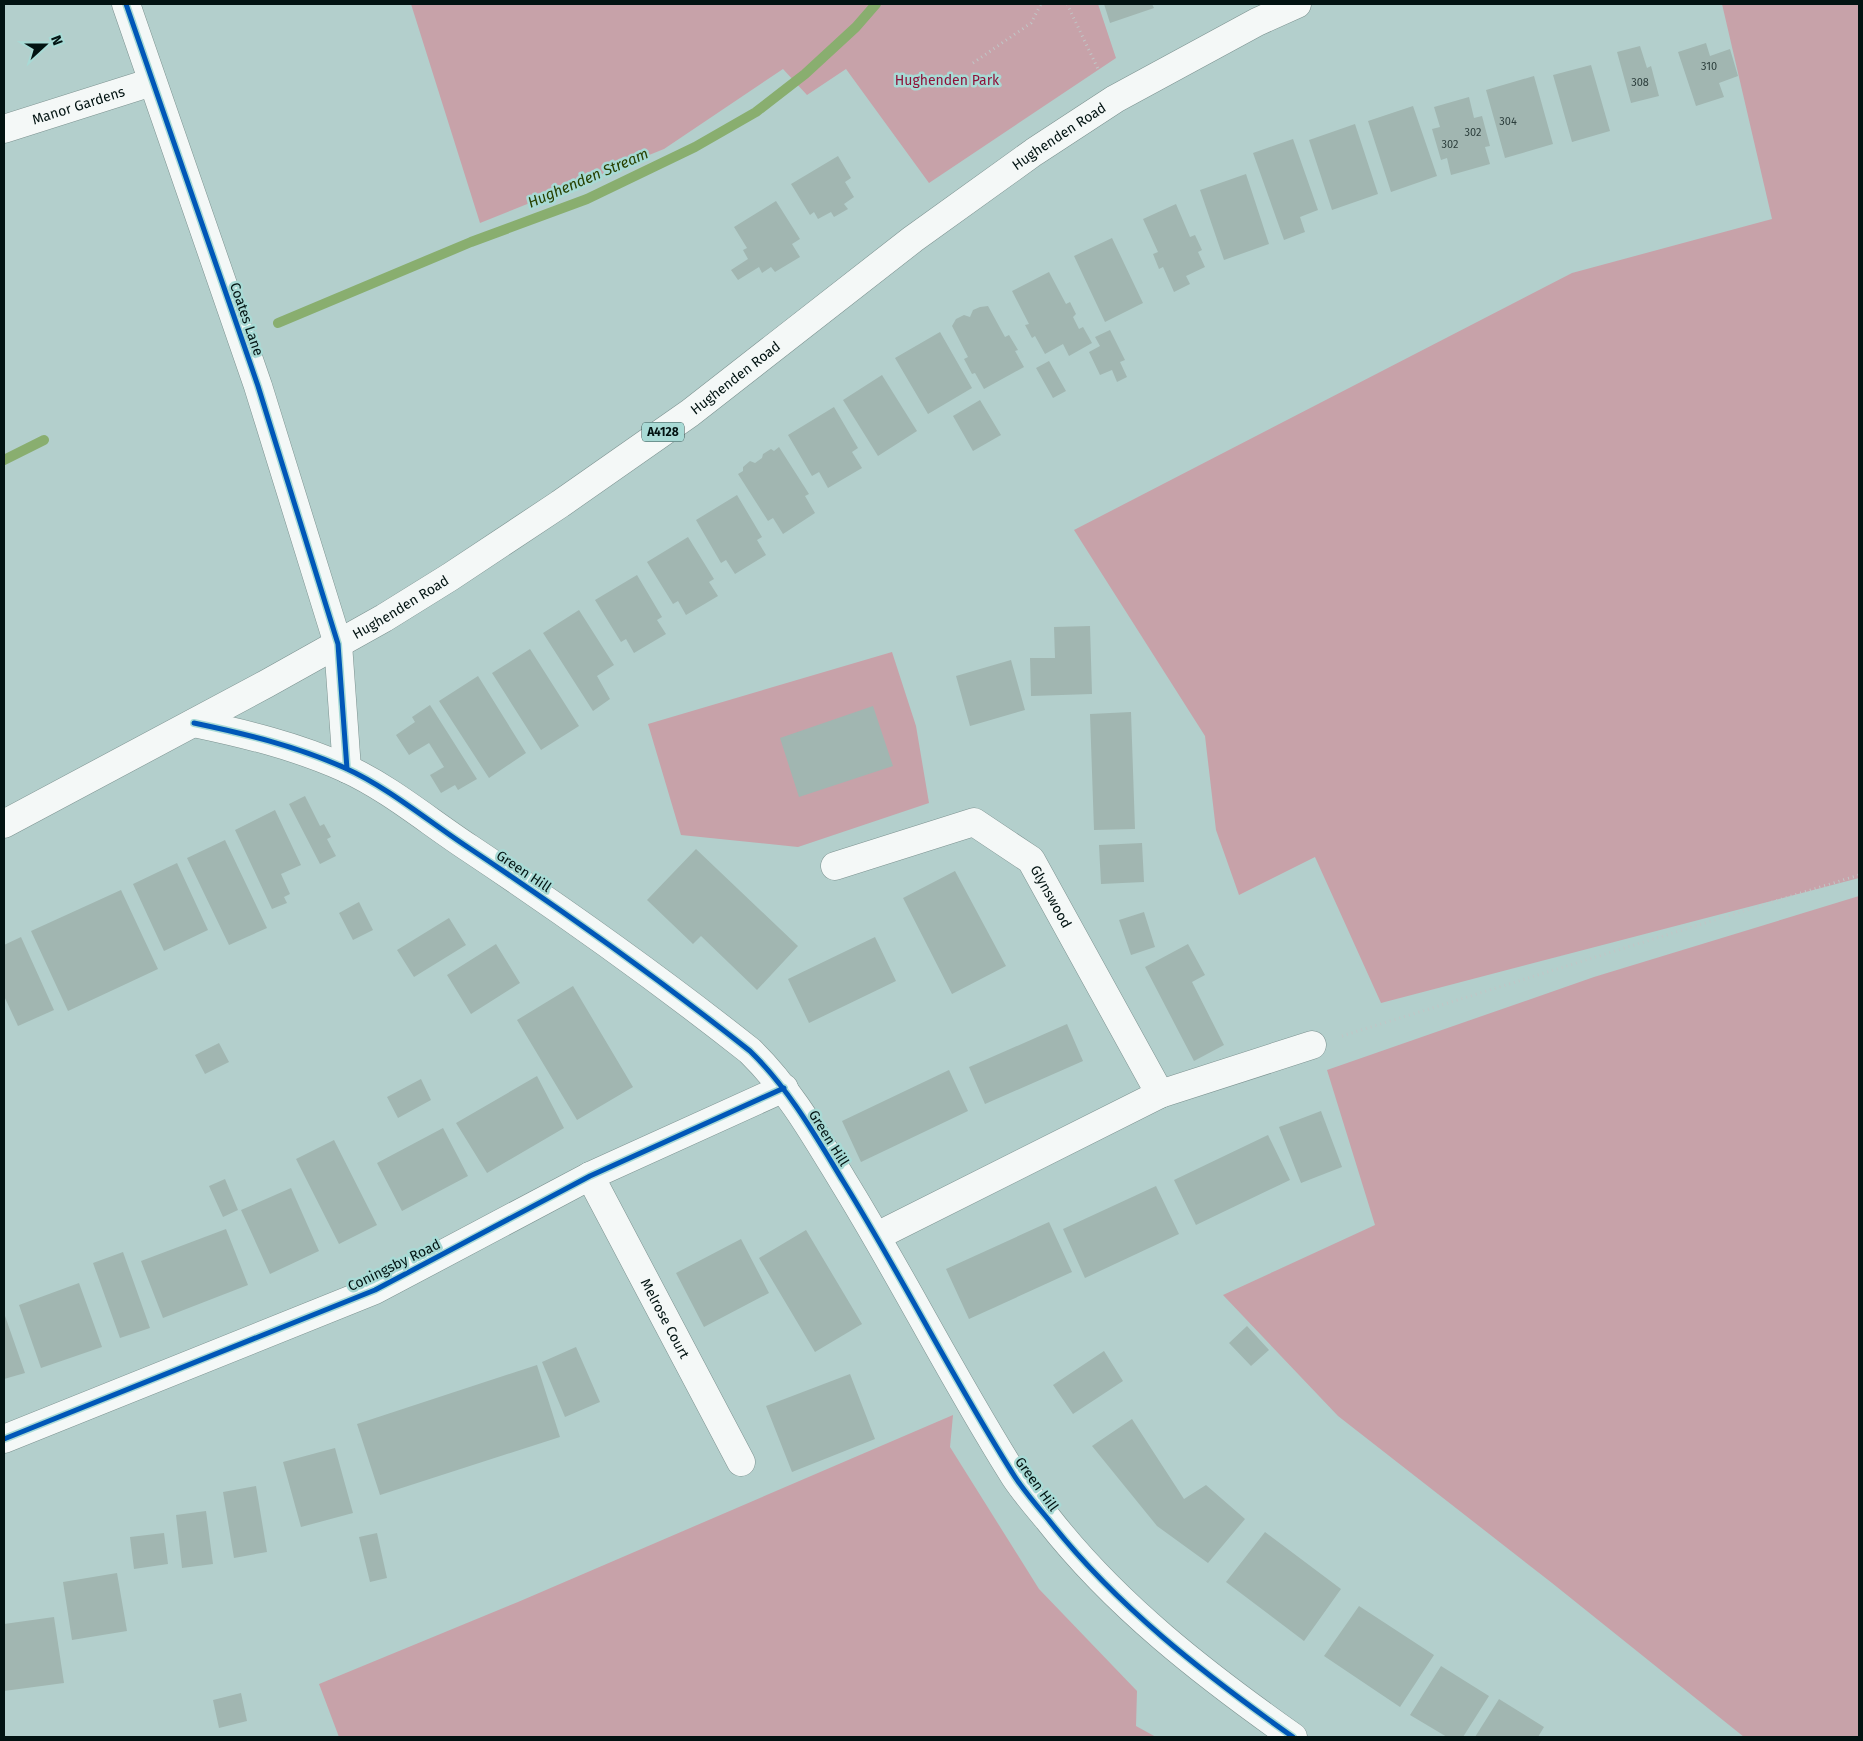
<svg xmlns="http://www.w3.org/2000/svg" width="1863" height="1741" font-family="'Fira Sans',sans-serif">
<rect width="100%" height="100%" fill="#b3cfcc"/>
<path fill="#c7a2a9" d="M411 4H1098L1116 58 929 183 846 69 807 95 783 69 664 149 480 223Z
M1722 4H1859V878L1381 1003 1315 857 1239 895 1216 830 1205 736 1074 530 1572 273 1772 219Z
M892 652 916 726 929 803 798 847 681 835 648 724Z
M1859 896V1737H1744L1552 1583 1338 1416 1223 1295 1375 1225 1327 1070 1594 977Z
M953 1415 950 1447 1039 1589 1137 1691 1136 1726 1156 1737H339L319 1684 518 1602Z"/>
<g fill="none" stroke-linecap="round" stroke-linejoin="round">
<path stroke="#89ae6f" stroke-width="10" d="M278 323 471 242 587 199 695 147 756 112 805 74 856 27 876 4
M4 460 44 440"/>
</g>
<path fill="#a1b6b1" d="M1104 4H1152L1154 8 1110 23Z
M1706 43 1710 56 1730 49 1738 76 1719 83 1724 97 1696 106 1678 52Z
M1640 46 1647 68 1651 66 1659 96 1631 103 1617 52Z
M1591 65 1610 131 1572 142 1553 75Z
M1534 76 1553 144 1505 158 1486 90Z
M1469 97 1474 118 1482 116 1490 146 1485 147 1490 164 1451 175 1447 158 1441 160 1432 129 1440 127 1434 107Z
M1413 106 1437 176 1391 192 1368 121Z
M1355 124 1378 194 1332 210 1309 140Z
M1293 139 1318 210 1300 217 1305 232 1284 240 1253 153Z
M838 156 851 178 845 182 854 197 844 204 848 209 834 217 831 212 818 219 814 212 810 215 791 184Z
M1246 174 1269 244 1224 260 1200 190Z
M776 201 800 239 792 244 800 257 775 272 771 267 762 273 759 267 738 280 731 270 748 259 743 250 747 248 734 227Z
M1176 204 1190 237 1195 235 1202 250 1198 252 1205 267 1186 276 1190 284 1174 292 1163 267 1159 269 1153 254 1158 252 1143 219Z
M1112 238 1143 303 1105 322 1074 256Z
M1049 272 1066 304 1070 302 1076 314 1073 317 1079 329 1083 327 1092 343 1069 356 1063 344 1045 354 1035 336 1032 338 1025 325 1029 324 1012 291Z
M988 306 1005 337 1009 335 1018 350 1015 351 1024 367 984 389 975 373 972 374 964 359 968 357 952 326 956 319 964 315 970 317 973 310 980 307Z
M1110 330 1125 360 1120 362 1127 377 1117 382 1112 370 1100 375 1089 352 1100 346 1095 337Z
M940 332 972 388 928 414 895 358Z
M1049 361 1066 391 1053 398 1036 368Z
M882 375 917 431 878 456 843 400Z
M980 400 1001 435 973 451 953 416Z
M834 407 858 448 852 452 862 468 828 488 819 472 812 476 788 435Z
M779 447 809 494 805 496 815 513 783 534 773 518 768 521 738 474 743 471V467L750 461 755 463 762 458 763 454 771 449 774 451Z
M737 495 762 537 757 540 766 555 735 574 726 560 721 563 696 520Z
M688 537 714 579 709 582 718 596 686 615 678 601 673 604 647 562Z
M637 575 662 617 657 620 666 634 634 653 626 639 621 642 595 600Z
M579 610 614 665 597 676 610 699 593 711 543 633Z
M1090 626 1092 694 1031 696 1030 658H1055L1054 627Z
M530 649 579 726 541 750 492 673Z
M1011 660 1025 710 970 726 956 676Z
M478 676 526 753 489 778 439 701Z
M430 705 477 779 458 790 455 785 441 793 430 775 444 767 429 743 409 755 396 735 415 722 412 717Z
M873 706 893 766 799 797 780 738Z
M1131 712 1135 829 1094 830 1090 714Z
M305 796 320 826 324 824 331 837 327 839 336 856 320 864 289 804Z
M275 810 301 865 281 874 290 894 284 897 287 903 272 909 235 830Z
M225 840 267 928 229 945 187 858Z
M1142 843 1144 882 1101 884 1099 845Z
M696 849 798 946 757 990 701 936 693 944 647 900Z
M177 863 208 930 164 951 133 884Z
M955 871 1006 966 952 994 903 898Z
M121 890 158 969 68 1011 31 931Z
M359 902 373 930 353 940 339 913Z
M1144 912 1155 947 1131 955 1119 920Z
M449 918 466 945 414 977 397 950Z
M21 937 54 1010 18 1026 4 996V945Z
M875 937 896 981 809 1023 788 979Z
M496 944 520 983 471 1014 447 975Z
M1188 944 1205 975 1192 982 1224 1045 1194 1061 1145 967Z
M573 986 633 1087 577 1120 517 1020Z
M1067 1024 1083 1061 985 1104 969 1067Z
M219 1043 229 1062 205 1074 195 1055Z
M949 1070 968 1111 861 1162 842 1121Z
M537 1076 564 1128 487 1173 456 1123Z
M421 1079 431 1100 398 1118 387 1097Z
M1321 1111 1342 1167 1301 1183 1279 1127Z
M443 1128 468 1176 402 1211 377 1163Z
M1268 1135 1290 1180 1196 1225 1174 1180Z
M334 1140 377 1225 339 1244 296 1159Z
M225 1179 238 1210 223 1217 209 1186Z
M1156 1186 1179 1234 1085 1278 1063 1229Z
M291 1188 319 1251 270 1274 241 1210Z
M1049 1222 1072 1272 969 1319 946 1269Z
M226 1229 248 1285 163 1318 141 1261Z
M806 1230 862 1324 815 1352 759 1258Z
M741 1239 769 1293 704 1327 676 1273Z
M123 1252 150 1328 120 1338 93 1263Z
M79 1283 102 1347 41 1368 19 1305Z
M4 1313 25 1373 4 1379Z
M1247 1326 1269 1350 1251 1366 1229 1343Z
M576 1347 600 1402 565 1417 542 1362Z
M1104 1351 1123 1381 1073 1414 1053 1385Z
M537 1365 560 1437 380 1495 357 1424Z
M850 1374 875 1439 792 1472 766 1406Z
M1132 1419 1184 1499 1206 1485 1245 1519 1208 1563 1157 1526 1092 1446Z
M335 1448 353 1513 301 1527 283 1462Z
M256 1486 267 1552 234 1558 223 1492Z
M206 1511 213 1564 182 1568 176 1515Z
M1265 1532 1341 1589 1304 1641 1226 1582Z
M164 1533 168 1564 134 1569 130 1537Z
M377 1533 387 1578 370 1582 359 1537Z
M117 1573 127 1631 72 1640 63 1582Z
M1359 1606 1434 1655 1400 1707 1324 1656Z
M54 1617 64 1683 4 1691V1624Z
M1441 1666 1489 1696 1463 1737H1447L1410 1715Z
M241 1693 247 1721 219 1728 213 1700Z
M1499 1699 1544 1727 1538 1737H1475Z"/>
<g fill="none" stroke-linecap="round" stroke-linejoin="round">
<defs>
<g id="minor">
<path id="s1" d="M4 129 152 82"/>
<path d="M338 644 347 769"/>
<path d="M194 723C246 734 296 746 345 768 389 788 428 821 469 848 565 912 659 979 750 1051 789 1089 815 1135 843 1181 903 1278 954 1381 1015 1477 1025 1492 1037 1506 1048 1519 1116 1606 1204 1674 1293 1737"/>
<path id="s2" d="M835 866 974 822 1031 860 1160 1094"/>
<path id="s3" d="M590 1176 741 1462"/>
<path d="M877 1236 1160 1094 1312 1045"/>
<path d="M4 1439 375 1290 590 1176 784 1088"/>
</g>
<path id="tertiary" d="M126 4 258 386 338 644"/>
<g id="primary">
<path id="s4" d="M4 824 266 684 384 618 450 577 560 504 690 413 913 239 1034 152 1115 99 1257 22 1297 4"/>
</g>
</defs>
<use href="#minor" stroke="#7c9290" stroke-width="29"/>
<use href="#tertiary" stroke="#7c9290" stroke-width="29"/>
<use href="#primary" stroke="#7c9290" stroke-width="29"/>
<path stroke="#c0c7c7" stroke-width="3" stroke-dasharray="1 4" stroke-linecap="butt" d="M1067 4 1099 71
M973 63 1031 23 1041 4
M1342 1036 1859 875"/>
<use href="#minor" stroke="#f4f8f7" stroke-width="28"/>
<use href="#tertiary" stroke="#f4f8f7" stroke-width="28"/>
<use href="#primary" stroke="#f4f8f7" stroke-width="28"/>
<defs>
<path id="cycleway" d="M126 4 258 386 338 644 347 769
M194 723C246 734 296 746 345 768 389 788 428 821 469 848 565 912 659 979 750 1051 789 1089 815 1135 843 1181 903 1278 954 1381 1015 1477 1025 1492 1037 1506 1048 1519 1116 1606 1204 1674 1293 1737
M4 1439 375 1290 590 1176 784 1088"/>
</defs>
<use href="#cycleway" stroke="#a8dad5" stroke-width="8"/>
<use href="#cycleway" stroke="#0057b8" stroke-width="5"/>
</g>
<g text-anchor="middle" stroke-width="5" stroke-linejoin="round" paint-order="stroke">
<g font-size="11" fill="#2c3e3c">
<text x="1709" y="70">310</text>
<text x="1640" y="86">308</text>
<text x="1508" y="125">304</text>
<text x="1473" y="136">302</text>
<text x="1450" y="148">302</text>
</g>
<rect fill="#a8dad5" stroke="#344f4c" stroke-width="1" x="642" y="422.5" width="42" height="19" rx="4"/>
<g font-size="12" font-weight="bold" fill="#021312">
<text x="663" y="436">A4128</text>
</g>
<g font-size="14" fill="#8e123a" stroke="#a8dad5">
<text x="947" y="85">Hughenden Park</text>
</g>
<g font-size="14" fill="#021312" stroke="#a8dad5">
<text dy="5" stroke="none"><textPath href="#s1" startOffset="78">Manor Gardens</textPath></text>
<text dy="5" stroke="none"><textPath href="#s4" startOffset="1262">Hughenden Road</textPath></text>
<text transform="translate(247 319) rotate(71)" y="5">Coates Lane</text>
<text dy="5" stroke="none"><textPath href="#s4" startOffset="858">Hughenden Road</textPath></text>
<text dy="5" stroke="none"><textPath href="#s4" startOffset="452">Hughenden Road</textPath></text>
<text transform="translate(524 871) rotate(34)" y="5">Green Hill</text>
<text dy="5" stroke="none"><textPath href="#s2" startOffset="256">Glynswood</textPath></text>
<text transform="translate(829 1138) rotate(58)" y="5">Green Hill</text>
<text transform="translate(394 1265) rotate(-26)" y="5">Coningsby Road</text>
<text dy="5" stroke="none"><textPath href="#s3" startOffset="161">Melrose Court</textPath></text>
<text transform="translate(1037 1484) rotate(54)" y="5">Green Hill</text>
</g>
<g font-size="15" font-style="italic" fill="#274100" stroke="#a8dad5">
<text transform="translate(588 178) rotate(-23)" y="5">Hughenden Stream</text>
</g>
</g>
<rect width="1863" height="1741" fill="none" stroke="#021312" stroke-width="10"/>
<g transform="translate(45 45) rotate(69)" stroke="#a8dad5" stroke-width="4" paint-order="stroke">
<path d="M0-4L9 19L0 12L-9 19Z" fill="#021312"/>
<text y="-8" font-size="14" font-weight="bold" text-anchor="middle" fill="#021312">N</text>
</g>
</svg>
